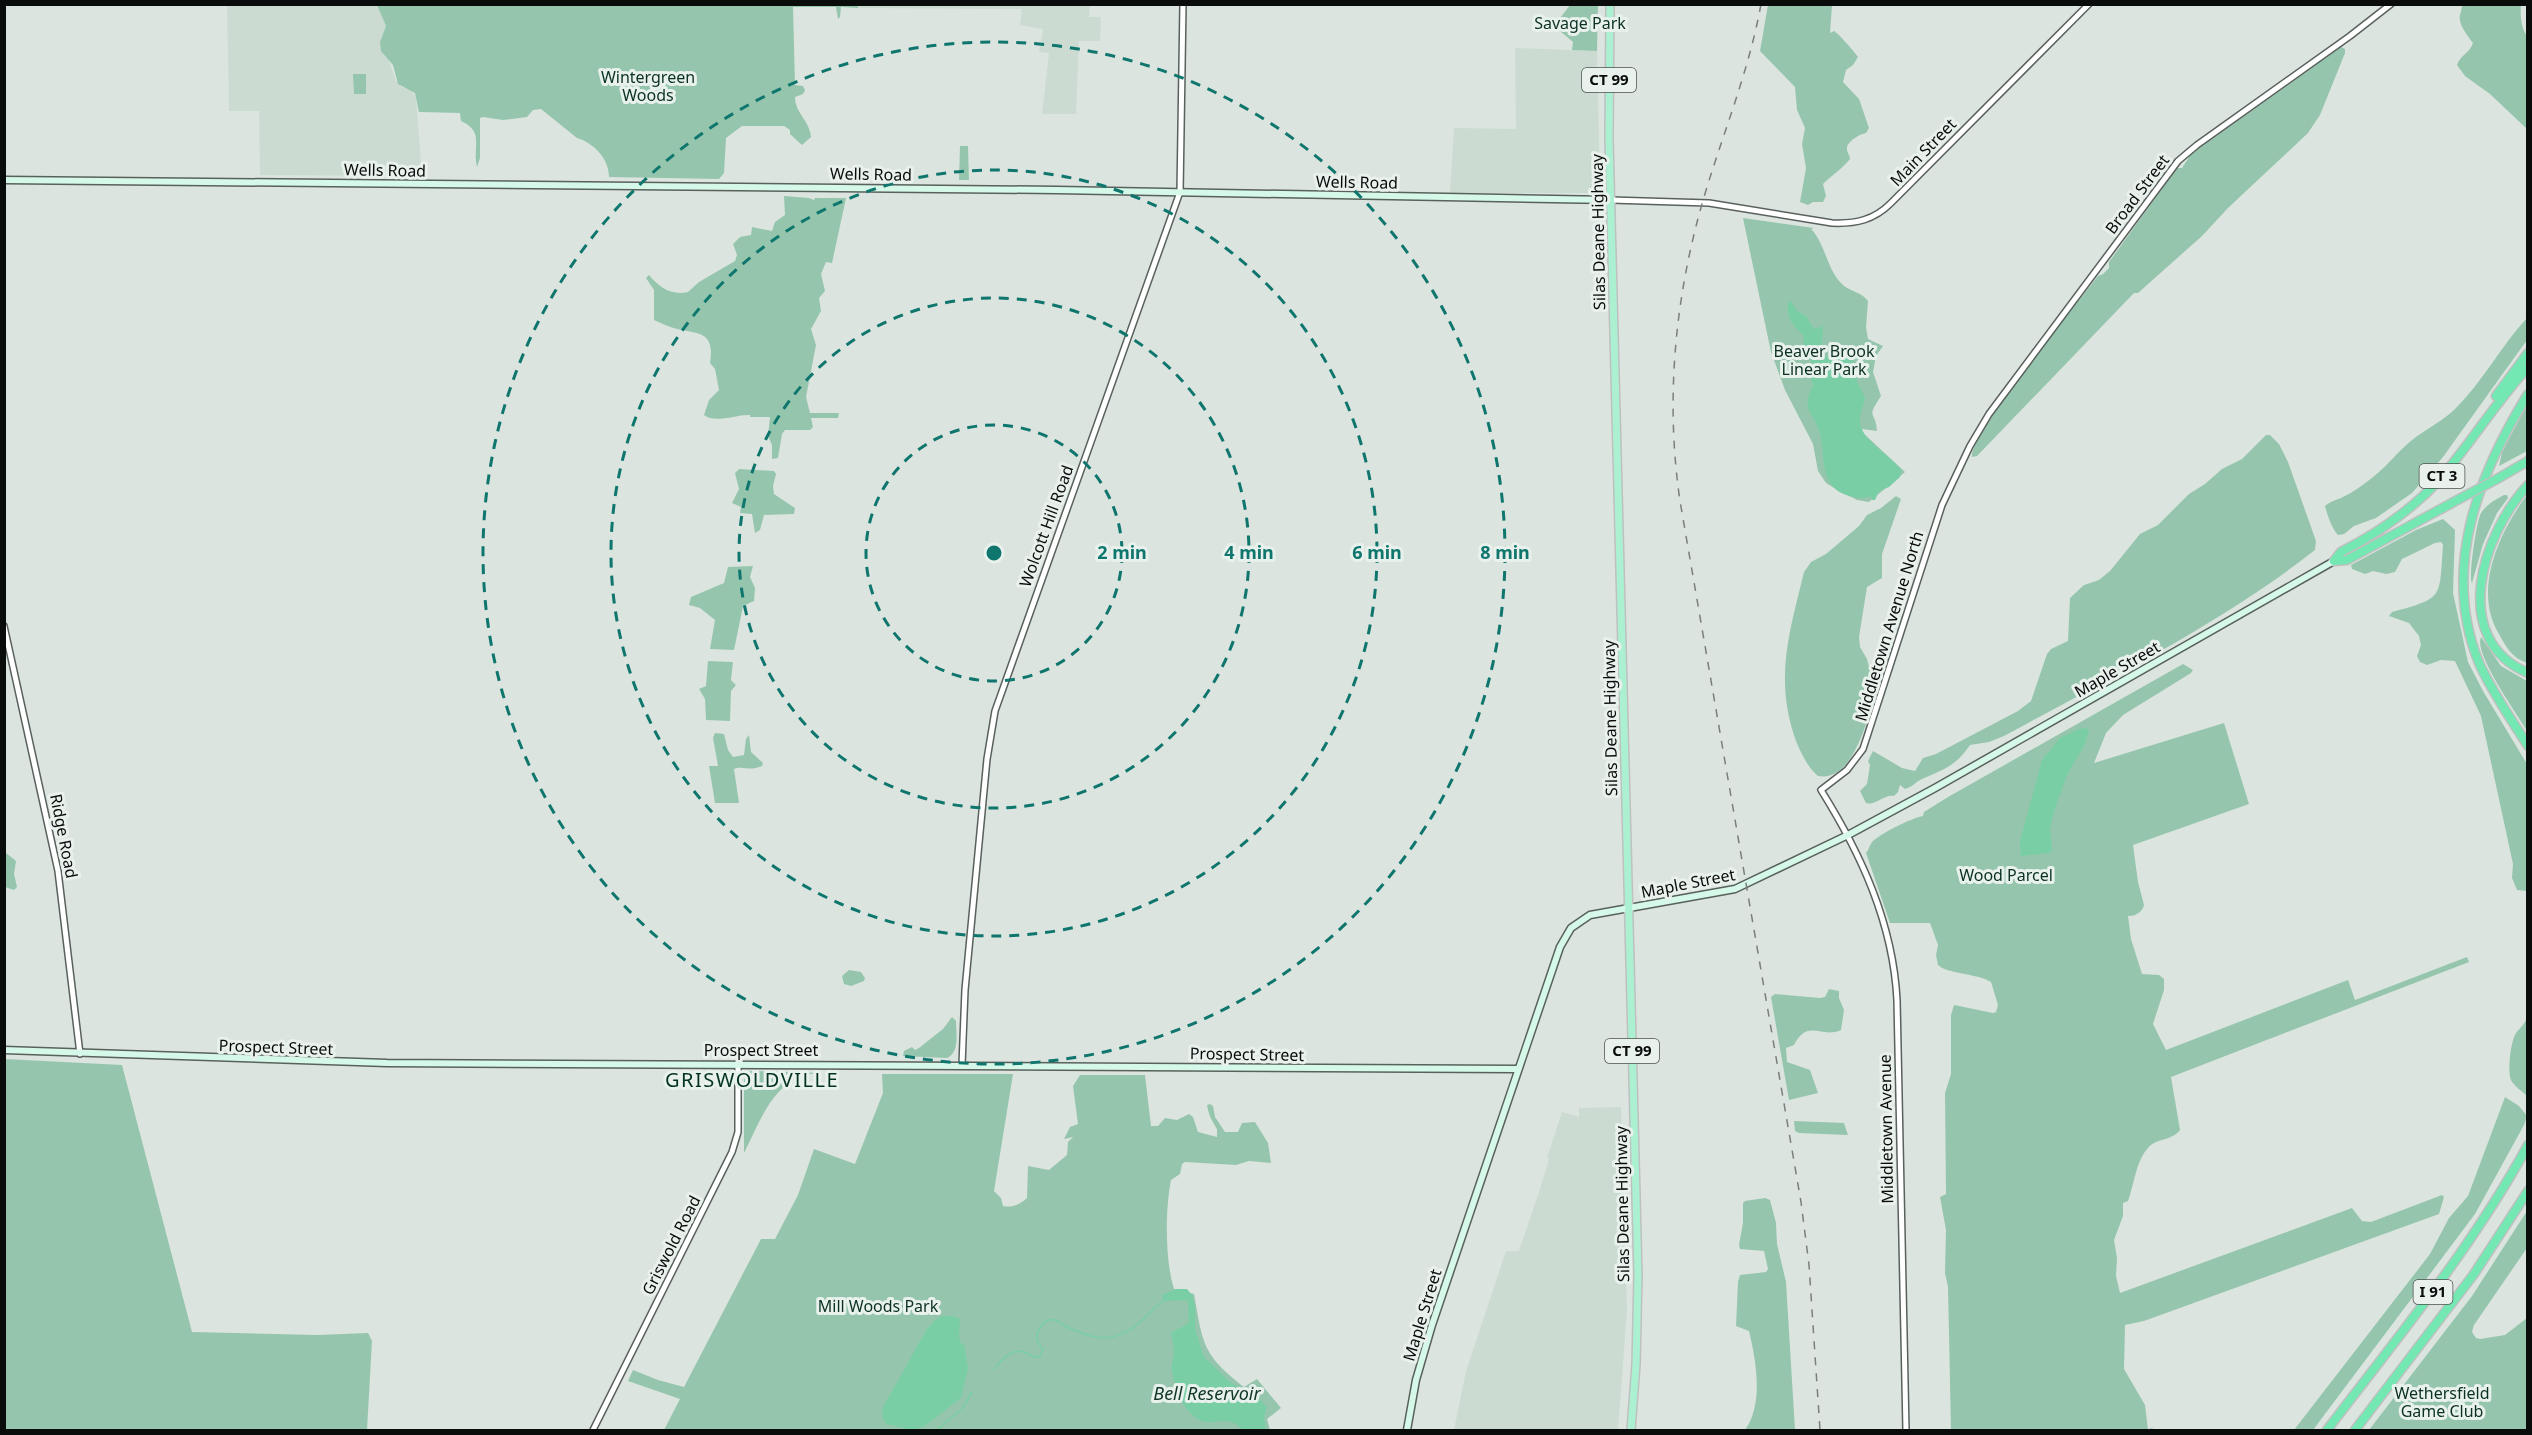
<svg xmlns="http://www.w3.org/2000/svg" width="2532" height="1435" font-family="'Noto Sans',sans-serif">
<rect width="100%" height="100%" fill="#dce4df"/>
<path fill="#cbdbd2" d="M227 5H377L386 26 381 38 396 81 402 87 411 90 416 97 422 176 260 175 259 111H229Z
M858 5H1090L1089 17H1101L1100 41H1079L1076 114H1042L1049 53 1039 52 1043 29 1020 25 1022 9 858 8Z
M1515 48 1597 51 1600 186 1597 193H1450L1454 128 1516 129Z
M1621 1107 1627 1310 1618 1430H1454L1466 1371 1506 1251H1519L1539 1192 1549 1159 1547 1158 1562 1112 1579 1117V1108Z"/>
<path fill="#95c6ad" d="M858 4V8L841 7 840 17 838 19 836 7H793L795 85 803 86 805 90 803 94 795 97C795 113 810 121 811 137L802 145 790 134V130L784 126H742L726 138 724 173 719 179 609 177C609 159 594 143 577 138L541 109 533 110 527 117 503 120 483 117 480 118V158L477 167C472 146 485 132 461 121L460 113 419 112 415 93 398 84 393 65 381 51 380 42 386 26 377 5Z
M1570 5H1598L1597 51 1572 50 1573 42 1554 26Z
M1768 5H1832L1830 33 1834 31C1839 34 1854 51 1858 57L1853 65 1846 70 1843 82 1859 99 1869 128 1866 133C1860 134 1846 142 1847 149 1847 153 1850 155 1850 159 1842 169 1832 175 1823 184L1826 196 1823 202H1813L1808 205 1800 202 1806 168 1802 144 1805 128 1797 110 1795 87 1760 51Z
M2462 5H2521C2520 14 2521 28 2527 36V129L2490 94 2465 76 2457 65C2460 55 2469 54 2473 43 2467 35 2458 24 2460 15 2461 11 2462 8 2462 5Z
M2341 47 2345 49V53L2320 115 2308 133 2228 208 2202 236 2138 293H2134L1977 456 1972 457C1968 437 2079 301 2098 276L2103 274 2109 268V262L2177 168H2182L2191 154Z
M353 74H366V94H354Z
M960 146H968L969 180H959Z
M784 196 809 198 814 200 815 198H846L832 263 826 262 821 274 825 291 819 298 821 311 811 329 816 345 806 397 810 413H839L838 418H811L813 427 810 430H785L782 434 778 458 772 459V445L768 436 770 417H750V415C737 414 715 424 704 415L709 400 719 390 715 369 710 363C715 332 700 334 677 329 669 327 661 323 654 320V290L646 278 649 275C659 287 671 296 688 292L699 282 735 261 737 255 733 244 740 237 751 235 752 227 772 231 775 222 785 215Z
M1743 218 1814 228 1811 229C1825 243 1827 269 1841 283 1849 292 1861 291 1868 301L1866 327 1868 339 1883 346 1876 356 1873 372 1881 396C1865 420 1876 410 1877 431L1862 429 1861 431 1905 472 1869 502 1857 500 1836 489 1826 483 1818 471 1813 444 1785 390 1771 352Z
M2527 318V340L2443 457 2412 493 2376 518 2354 526 2344 534 2338 535C2332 529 2327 514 2325 506 2332 500 2338 500 2345 496 2353 492 2361 486 2368 481 2385 469 2396 453 2412 440 2426 429 2443 421 2456 408 2483 381 2501 346 2527 318Z
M2527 405V451L2499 466 2502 452Z
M2266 435H2270L2279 444 2288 462 2316 541 2315 550C2221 624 2108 679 2004 736L1989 742 1970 745C1955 767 1944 769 1922 779 1915 782 1913 787 1905 789L1900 785 1898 792 1894 796C1884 794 1876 806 1866 803L1860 791 1867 784 1870 765 1868 761 1873 751 1902 768 1915 771 1923 758 1936 754 2018 711 2031 701 2047 654 2051 649 2068 641 2070 598 2084 585 2099 580 2110 571 2140 534 2158 525 2189 494 2205 484 2222 469 2242 459Z
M739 469 774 471 776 474 773 486 774 494 795 508 794 514 764 515 760 530 755 533 752 514 740 513 741 507 732 503 739 489 735 473Z
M2504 495H2507L2508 498 2497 513 2483 544 2472 583C2468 577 2477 519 2481 513 2486 505 2496 499 2504 495Z
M2527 495V663C2512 658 2506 647 2499 634 2472 590 2500 531 2527 495Z
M1896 496 1901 499 1882 554V578L1867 587 1859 637 1860 647 1867 659 1872 678 1879 679C1871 705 1857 783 1818 776 1808 768 1801 753 1796 741 1774 679 1789 634 1804 572L1811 562 1826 554 1859 526 1867 515 1881 508Z
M2443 519 2455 530 2453 593 2468 662 2483 691 2527 764V891L2517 890 2512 878 2513 864 2481 716 2455 661 2441 660 2427 665 2420 662 2417 656 2421 645 2419 636 2409 623 2389 616 2392 612C2445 598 2439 598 2443 545L2441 542 2435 543 2402 559 2395 572 2386 574 2373 571 2365 574 2352 569 2351 565 2416 530Z
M753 566 750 577 755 588 754 601 743 606 734 650 710 649 715 620 700 608 689 605 691 597 724 583 728 567Z
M2481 637 2501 666 2527 681V731C2517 714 2473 653 2481 637Z
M708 661 733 662 731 680 736 685 731 691 730 721 706 720 705 699 699 689 706 686Z
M2183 664 2193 670 2191 673 2123 715 2106 733 2094 763 2224 723 2249 804 2133 845 2138 882 2144 905C2143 911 2135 917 2128 916L2131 939 2142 974 2159 975 2164 979V990L2153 1024 2166 1050 2348 980 2355 1000 2467 957 2469 962 2171 1077 2180 1130C2172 1141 2156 1138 2148 1148 2136 1161 2134 1185 2128 1201L2123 1203V1216L2114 1240 2117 1258 2116 1276 2120 1293 2352 1208 2362 1221 2371 1222 2442 1195 2444 1197 2439 1214 2144 1321 2125 1325 2124 1369 2145 1405 2148 1430 2151 1428 2156 1430H1951L1948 1287 1945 1273 1946 1230 1940 1197 1946 1194 1945 1093 1951 1074V1015L1954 1005 1993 1013 1996 1012 1998 1005 1991 982C1976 973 1947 974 1938 965L1936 955 1938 945 1930 923H1890L1866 853C1869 850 1869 846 1872 842 1881 833 1912 818 1923 816L1924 812 1948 797Z
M715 733 724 734 728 750 733 757 744 755 746 739 749 735 751 752 763 763 762 766C748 772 744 765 734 769L739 803H715L709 766H718L713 738Z
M5 852 16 861 14 874 17 887 14 890 5 887Z
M849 970 861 972 865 978 864 981 851 986 844 984 842 976Z
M1829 989 1839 991V998L1844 1010 1841 1030C1821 1039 1808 1018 1794 1045L1786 1048 1787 1062 1810 1070 1818 1093 1789 1100 1771 997 1775 994 1820 998 1825 997Z
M952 1017 956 1021C956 1033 960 1052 947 1058L903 1056 904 1051 912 1047 915 1050 919 1048 943 1029Z
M2527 1018 2528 1096H2527C2523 1092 2513 1085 2511 1080 2507 1072 2511 1040 2516 1033 2520 1028 2524 1025 2527 1018Z
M5 1059 122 1065 192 1332 317 1335 368 1333 372 1341 367 1430H5Z
M751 1071 821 1073C775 1074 762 1118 744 1153V1081L746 1073Z
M882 1074H1013L994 1191 1001 1198 1003 1206C1012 1208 1021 1204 1027 1198L1028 1166 1049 1170 1067 1155 1068 1142 1073 1137 1064 1139 1070 1127 1078 1124 1073 1086 1080 1075H1145L1151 1126H1158L1165 1118 1177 1120 1189 1114 1193 1117 1198 1132 1217 1137V1129C1212 1120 1209 1117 1207 1105L1210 1104 1213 1106 1215 1117 1225 1132H1238L1242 1123 1255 1122 1268 1143 1271 1163 1249 1161 1236 1165 1185 1162 1182 1164 1180 1174 1171 1180C1165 1211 1165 1260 1174 1289L1194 1294C1203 1344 1202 1354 1244 1387L1257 1379 1281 1408 1267 1419 1270 1430H664L680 1399 628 1381 633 1370 658 1380 684 1387 761 1239H775L798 1195 814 1149 855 1164 883 1093Z
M2505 1097 2519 1106 2527 1116 2524 1125 2475 1214 2313 1430H2294L2430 1254 2449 1218 2468 1196Z
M1794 1121 1844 1123 1848 1135 1799 1133 1795 1131Z
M1765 1198 1770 1200 1776 1223 1777 1244 1786 1282 1795 1430H1745C1764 1404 1756 1360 1749 1331L1736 1326 1738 1282 1740 1275 1766 1272 1768 1269 1764 1251 1740 1249 1739 1245 1743 1223V1203L1745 1201Z
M2527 1211V1248L2474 1325 2472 1332 2476 1338 2480 1339 2505 1335 2527 1318V1430H2369L2472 1296Z"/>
<path fill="#7acea6" d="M1791 301 1797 311 1806 316 1814 329 1823 326 1822 345 1824 356 1831 358 1833 353C1839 350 1847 350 1852 354L1857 382 1865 397C1864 405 1860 412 1860 420 1860 441 1890 454 1901 470L1900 477 1889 487 1879 491 1875 500H1872L1871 496C1862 499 1858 498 1849 496 1818 487 1826 457 1820 433 1814 413 1800 410 1813 386L1810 375 1812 363 1804 347 1803 335C1793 326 1786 317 1788 303Z
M2086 728 2089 731 2085 744 2067 775 2054 812 2050 829 2052 851 2049 853 2021 856 2020 841 2042 760 2060 738 2079 729Z
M1176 1289H1187L1192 1295 1195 1307V1329L1204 1357 1232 1384 1253 1393 1267 1407 1264 1417 1266 1430H1243C1234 1420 1226 1420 1214 1422 1189 1426 1174 1391 1172 1370 1171 1364 1174 1358 1174 1352 1174 1346 1172 1339 1171 1333L1189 1323 1188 1300 1163 1301 1162 1295Z
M943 1316H953L960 1319 959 1336 961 1344H964L968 1368 961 1398 925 1426 913 1430 886 1424 883 1419 882 1409 927 1329 935 1320Z"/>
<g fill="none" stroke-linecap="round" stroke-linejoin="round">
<path stroke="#7acea6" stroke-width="1.5" d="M994 1369C1008 1353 1015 1345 1034 1357L1040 1356 1043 1350C1042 1347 1039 1345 1038 1342 1034 1333 1044 1317 1055 1320 1059 1321 1063 1325 1067 1327 1081 1333 1096 1340 1112 1337 1136 1332 1146 1314 1164 1300
M937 1430 962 1409 972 1392"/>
<defs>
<path id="tertiary" d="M1611 200 1709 203 1832 223C1856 224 1874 220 1891 203L2089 4
M4 626 58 871 80 1054
M962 1065 965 990 987 759 995 711 1180 192 1183 4
M593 1430 732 1152 738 1132V1063
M1906 1430 1897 1000C1893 923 1861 854 1821 790L1847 770 1863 749 1942 505 1970 446 1989 414 2178 161 2197 145 2350 36 2391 4"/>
<path id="secondary" d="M4 180 1057 190 1611 200
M4 1050 387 1063 1518 1069
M1407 1430 1416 1380 1432 1325 1560 947 1571 928 1590 915 1735 889 1848 835 1935 788 2334 561"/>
<path id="primary" d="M1610 4 1609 138 1638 1275 1636 1364 1631 1430"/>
<path id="motorway" d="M2528 394C2478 475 2441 569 2479 663 2492 692 2511 719 2528 746
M2496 396 2528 353
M2497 479 2528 461
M2528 485C2483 533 2448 639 2528 673
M2334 561 2341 552C2378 533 2412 510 2440 479 2471 443 2496 402 2528 367
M2334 561 2347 560 2461 498
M2327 1430C2397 1338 2472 1248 2528 1145
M2355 1430 2474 1274 2528 1191"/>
</defs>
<use href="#tertiary" stroke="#59615d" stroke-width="8"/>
<use href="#secondary" stroke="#59615d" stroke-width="9"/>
<use href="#primary" stroke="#bfc0c0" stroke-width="10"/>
<use href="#motorway" stroke="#bfc0c0" stroke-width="11"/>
<use href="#tertiary" stroke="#fff" stroke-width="5"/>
<use href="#secondary" stroke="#d5f8e8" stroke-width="6"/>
<use href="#primary" stroke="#abf1d1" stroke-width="7"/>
<use href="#motorway" stroke="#73e8b3" stroke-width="8"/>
<path stroke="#7a7f7c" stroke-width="1.5" stroke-dasharray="8 8" stroke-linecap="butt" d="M1761 4C1749 71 1723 133 1704 197 1675 296 1665 399 1680 501L1801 1202 1809 1265 1820 1430"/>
<defs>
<path id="motorway-bridge" d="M2461 498 2497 479"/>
</defs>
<use href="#motorway-bridge" stroke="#bfc0c0" stroke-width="11" stroke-linecap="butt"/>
<use href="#motorway-bridge" stroke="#73e8b3" stroke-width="8"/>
</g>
<g fill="none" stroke="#0f766e" stroke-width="3" stroke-dasharray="10 8">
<circle cx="994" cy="553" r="128"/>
<circle cx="994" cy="553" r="255"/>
<circle cx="994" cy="553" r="383"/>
<circle cx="994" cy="553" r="511"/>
</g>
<g text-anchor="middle" stroke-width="6" stroke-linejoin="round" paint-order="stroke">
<g fill="#e9f1ed" stroke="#4d514f" stroke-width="1.5">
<rect x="1582" y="68" width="54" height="24" rx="4.5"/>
<rect x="2419.5" y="464" width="45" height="24" rx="4.5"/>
<rect x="1605" y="1039" width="54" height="24" rx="4.5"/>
<rect x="2413.5" y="1280" width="39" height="24" rx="4.5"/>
</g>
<g font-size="15" font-weight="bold" fill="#0a0c0b">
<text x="1609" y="85">CT 99</text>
<text x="2442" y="481">CT 3</text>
<text x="1632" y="1056">CT 99</text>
<text x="2433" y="1297">I 91</text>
</g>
<g font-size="16" fill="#0a3121" stroke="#e9f1ed">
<text x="1580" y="29">Savage Park</text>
<text x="648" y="83">Wintergreen<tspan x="648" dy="18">Woods</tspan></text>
<text x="1824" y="357">Beaver Brook<tspan x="1824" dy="18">Linear Park</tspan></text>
<text x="2006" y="881">Wood Parcel</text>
<text x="878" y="1312">Mill Woods Park</text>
<text x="2442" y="1399">Wethersfield<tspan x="2442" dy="18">Game Club</tspan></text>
</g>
<g font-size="16" fill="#0a0c0b" stroke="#e9f1ed">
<text transform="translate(1923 152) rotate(-46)" y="6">Main Street</text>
<text transform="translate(385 170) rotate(1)" y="6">Wells Road</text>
<text transform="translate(871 174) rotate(1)" y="6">Wells Road</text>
<text transform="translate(1357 182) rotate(1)" y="6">Wells Road</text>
<text transform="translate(2137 194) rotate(-53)" y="6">Broad Street</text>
<text transform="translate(1598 232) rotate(-91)" y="6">Silas Deane Highway</text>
<text transform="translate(1046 526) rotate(-70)" y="6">Wolcott Hill Road</text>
<text transform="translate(1889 626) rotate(-73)" y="6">Middletown Avenue North</text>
<text transform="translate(2117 669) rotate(-30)" y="6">Maple Street</text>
<text transform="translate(1610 718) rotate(-91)" y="6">Silas Deane Highway</text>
<text transform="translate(64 836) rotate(79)" y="6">Ridge Road</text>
<text transform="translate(1688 883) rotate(-11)" y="6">Maple Street</text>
<text transform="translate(276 1047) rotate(2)" y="6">Prospect Street</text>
<text x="761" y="1056">Prospect Street</text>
<text transform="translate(1247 1054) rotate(1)" y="6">Prospect Street</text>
<text transform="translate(1886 1129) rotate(-91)" y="6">Middletown Avenue</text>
<text transform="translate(1622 1204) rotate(-91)" y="6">Silas Deane Highway</text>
<text transform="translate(671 1245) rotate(-63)" y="6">Griswold Road</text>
<text transform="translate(1422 1315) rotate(-73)" y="6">Maple Street</text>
</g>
<g font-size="18" font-style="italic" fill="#103626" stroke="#e9f1ed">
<text x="1207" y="1400">Bell Reservoir</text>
</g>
<g font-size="20" letter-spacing="1.5" fill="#023320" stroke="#e9f1ed">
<text x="752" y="1087">GRISWOLDVILLE</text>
</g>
</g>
<circle cx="994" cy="553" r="9" fill="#0f766e" stroke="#e9f1ed" stroke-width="3"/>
<g font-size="18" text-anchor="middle" font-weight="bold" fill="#0f766e" stroke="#e9f1ed" stroke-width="6" stroke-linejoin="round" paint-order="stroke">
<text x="1122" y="559">2 min</text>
<text x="1249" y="559">4 min</text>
<text x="1377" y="559">6 min</text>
<text x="1505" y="559">8 min</text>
</g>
<rect width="2532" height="1435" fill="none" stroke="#0a0c0b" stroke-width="12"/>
</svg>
